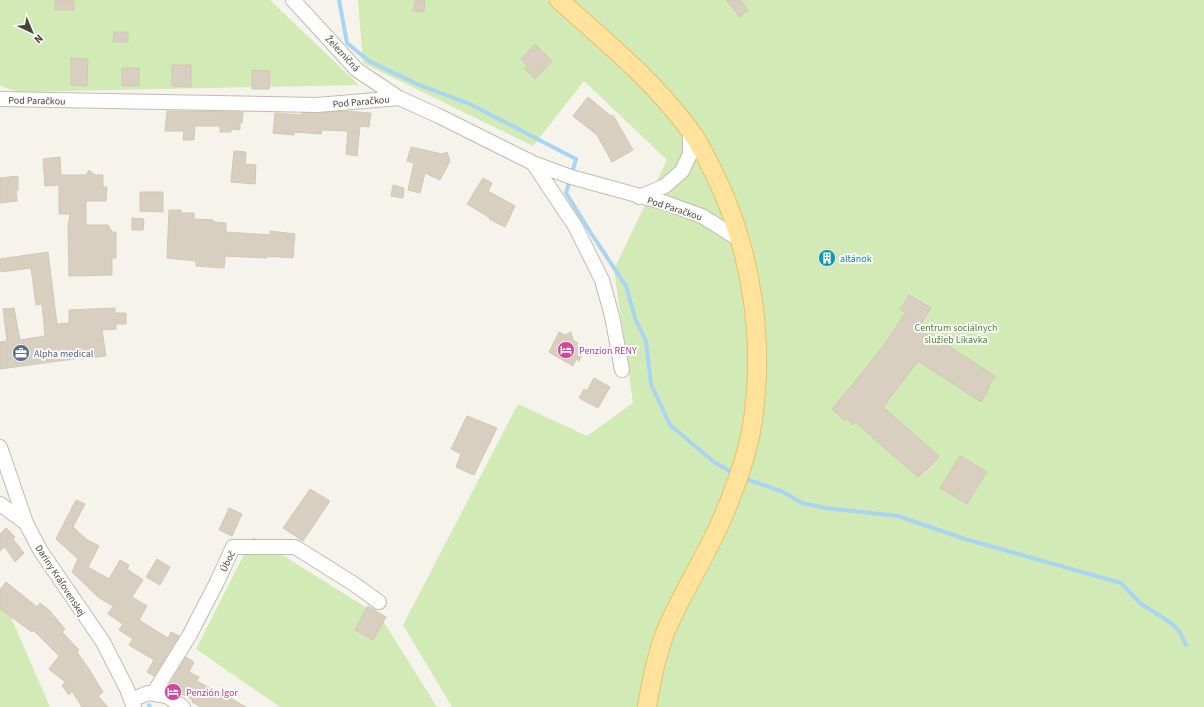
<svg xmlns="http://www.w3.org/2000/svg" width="1204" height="707" font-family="'Source Sans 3',sans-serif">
<rect width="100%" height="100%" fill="#f6f3ec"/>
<path fill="#d2eab5" d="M0 0H270L359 85 19 92 0 86Z
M358 0H1204V707H452L403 625 518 404 587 436 633 403 614 269 667 160 584 81 533 146 363 63Z
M253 537 380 616 437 707H280L196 649Z
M0 592 50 707H0Z"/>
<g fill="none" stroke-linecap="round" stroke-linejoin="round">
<path stroke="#a9d4f2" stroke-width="4" d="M339 0 347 43 369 61 419 85 470 104 576 159 566 193 589 230 626 286 635 318 646 341 651 384 670 425 714 462 735 474
M743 478 781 491 802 503 825 508 898 516 965 539 1121 583 1140 603 1171 623 1180 632 1186 645
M149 705 150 707"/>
</g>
<path fill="#d8cfc1" stroke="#d3c7b4" d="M55 0H74V10H55Z
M415 0H425L424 12 413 11Z
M726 0H740L748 10 740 17Z
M114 32H128V42H113Z
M535 44 552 61 535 79 524 68 527 66 521 59Z
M71 58 88 59 87 86 71 85Z
M172 65H191V87L172 86Z
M122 68H139V86H122Z
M252 70 270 71 269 89H252Z
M588 97 611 116 613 115 633 150 612 162 597 135 573 116Z
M167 111 243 112 242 123H240V130L231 129V132H220V126H195L194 140H183L184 131H165Z
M343 111 371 113 369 127 360 126 357 156 346 154 348 131 322 130 321 134 295 132 294 135 273 133 275 113 302 115V113Z
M411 147 442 154 447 152 450 161 440 180 425 173 420 193 408 190 414 163 407 161Z
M234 151 246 152 245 164 256 165 255 184 231 182Z
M60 157 61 175H86L89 170 95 175H103V187H107L106 201H86V225H108L112 232H116V258H112V275L69 276 68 226 70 214H59V185L45 186 43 159Z
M18 176V190L16 191 17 201 0 203V178Z
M483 178 492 183 488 191 515 206 505 227 489 219 490 218 467 204Z
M393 185 404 188 403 198 391 196Z
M140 192H163V212L140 211Z
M169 210H181V213H194V219L213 220V222L226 223V232L270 235V231L295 234 293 258 267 256V258L225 256 224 268 196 266V261L167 258Z
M132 218 144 219 143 230H132Z
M818 258a9 9 0 1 1 18 0a9 9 0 1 1-18 0Z
M48 252 57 324 69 323V310L115 308V313H126V324H116V329L102 330 106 356 81 359V358L0 369V342L7 341 3 309 14 308 20 340 45 336 42 304 36 305 31 268 1 272 0 259Z
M909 295 931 308 919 327 995 376 989 386 990 387 981 402 918 361 883 407 939 456 927 470 926 469 918 477 855 422 853 425 846 418 845 421 832 409 863 372 886 342 905 313 900 309Z
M559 332 565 335 571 332 573 340 578 343 576 346 584 350 579 361 576 359 573 366 549 352Z
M594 378 610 387 598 408 579 398 584 389 587 391Z
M467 416 497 428 474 475 456 467 461 454 451 449Z
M960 456 987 472 967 504 940 488Z
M310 489 330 501 303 541 283 528Z
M76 500 85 504 73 527 86 539 99 546 88 567 109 579 120 560 129 565 127 569 143 580 132 597 147 606 139 620 168 638 171 632 179 636 154 676 147 672 154 660 129 645 133 639 119 630 123 624 108 614 113 606 98 597 72 572 78 559 56 539Z
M229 508 242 514 232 536 219 530Z
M6 528 15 537 13 539 24 553 15 562 5 547 0 551V534Z
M157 559 170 567 160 585 146 577Z
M6 582 37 607 40 603 49 610 65 629 62 632 79 650 77 652 89 669 103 692 98 696 108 707H82L72 691 69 695 62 686 65 682 49 669 59 656 33 630 32 632 0 609V590Z
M368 606 386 617 373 640 355 630Z
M186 657 194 662 189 672 199 677 197 681 215 691 216 690 246 707H201L192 702 193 700 169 687V685Z"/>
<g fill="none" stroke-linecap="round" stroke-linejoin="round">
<defs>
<path id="minor" d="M293 0 357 70 399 98
M0 99 317 105 399 98 439 116 533 163 571 177 666 203 702 216 740 240
M533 163 575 226 602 280 612 316 622 370
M639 197 665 186 682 171 690 154V131
M0 447 26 523 40 550 103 642 127 689 134 707
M0 504 26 523
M153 694 189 636 217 582 233 547H295L354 584 379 602
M131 700 148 693 167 696 183 707"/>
<path id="major" d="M559 0C605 41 653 80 689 129 700 143 707 159 715 175 753 253 766 346 751 432 746 457 735 488 725 512 708 554 682 592 665 633 656 657 651 682 647 707"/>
</defs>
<use href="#minor" stroke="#c2bbae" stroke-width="16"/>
<use href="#major" stroke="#e6c16a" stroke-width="20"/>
<use href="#minor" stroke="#fff" stroke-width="14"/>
<use href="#major" stroke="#ffe39c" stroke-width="18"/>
</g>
<defs>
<symbol id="building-disc" viewBox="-11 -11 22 22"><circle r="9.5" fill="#0f9aa8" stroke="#fff"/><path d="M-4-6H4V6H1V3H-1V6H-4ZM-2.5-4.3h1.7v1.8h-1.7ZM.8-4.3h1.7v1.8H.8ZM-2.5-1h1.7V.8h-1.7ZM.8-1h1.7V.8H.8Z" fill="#fff"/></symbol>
<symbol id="hotel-disc" viewBox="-11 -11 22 22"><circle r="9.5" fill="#d1479c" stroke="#fff"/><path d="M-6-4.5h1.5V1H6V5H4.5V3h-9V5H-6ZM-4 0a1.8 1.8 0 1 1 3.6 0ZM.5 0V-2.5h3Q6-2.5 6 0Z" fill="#fff"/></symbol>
<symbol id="office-disc" viewBox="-11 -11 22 22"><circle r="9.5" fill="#5c6f8a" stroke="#fff"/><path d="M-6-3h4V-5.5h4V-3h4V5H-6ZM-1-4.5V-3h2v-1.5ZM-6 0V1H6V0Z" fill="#fff"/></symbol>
</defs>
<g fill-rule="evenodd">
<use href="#building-disc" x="817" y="248" width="20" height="20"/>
<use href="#hotel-disc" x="556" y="340" width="20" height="20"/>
<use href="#office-disc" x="11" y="343" width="20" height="20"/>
<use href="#hotel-disc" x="163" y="682" width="20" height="20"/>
</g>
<g text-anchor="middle" stroke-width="3.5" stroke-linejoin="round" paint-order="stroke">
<g font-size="10" fill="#4b4439" stroke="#fff">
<text transform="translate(343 53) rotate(47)" y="4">Železničná</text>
<text transform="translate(37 100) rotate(1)" y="4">Pod Paračkou</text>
<text transform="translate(361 101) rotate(-5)" y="4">Pod Paračkou</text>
<text transform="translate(675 208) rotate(18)" y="4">Pod Paračkou</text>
<text transform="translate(227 561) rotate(-64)" y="4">Úboč</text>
<text transform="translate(61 580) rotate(57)" y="4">Dariny Kráľovenskej</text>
</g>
<g font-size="10" fill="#0d838f" stroke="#fff" text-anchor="start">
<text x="840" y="262">altánok</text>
</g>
<g font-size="10" fill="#4a7f2a" stroke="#fff">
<text x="956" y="331">Centrum sociálnych<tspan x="956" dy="12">služieb Likavka</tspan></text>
</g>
<g font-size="10" fill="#b23c85" stroke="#fff" text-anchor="start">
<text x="579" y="354">Penzion RENY</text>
<text x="186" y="696">Penzión Igor</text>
</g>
<g font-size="10" fill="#4e5e75" stroke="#fff" text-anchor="start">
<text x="34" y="357">Alpha medical</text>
</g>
</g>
<g transform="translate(32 32) rotate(136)" stroke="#ffffff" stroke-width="3" paint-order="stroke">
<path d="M0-3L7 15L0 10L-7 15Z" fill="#4b4439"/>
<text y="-6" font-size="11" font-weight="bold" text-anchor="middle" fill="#4b4439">N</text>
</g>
</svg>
